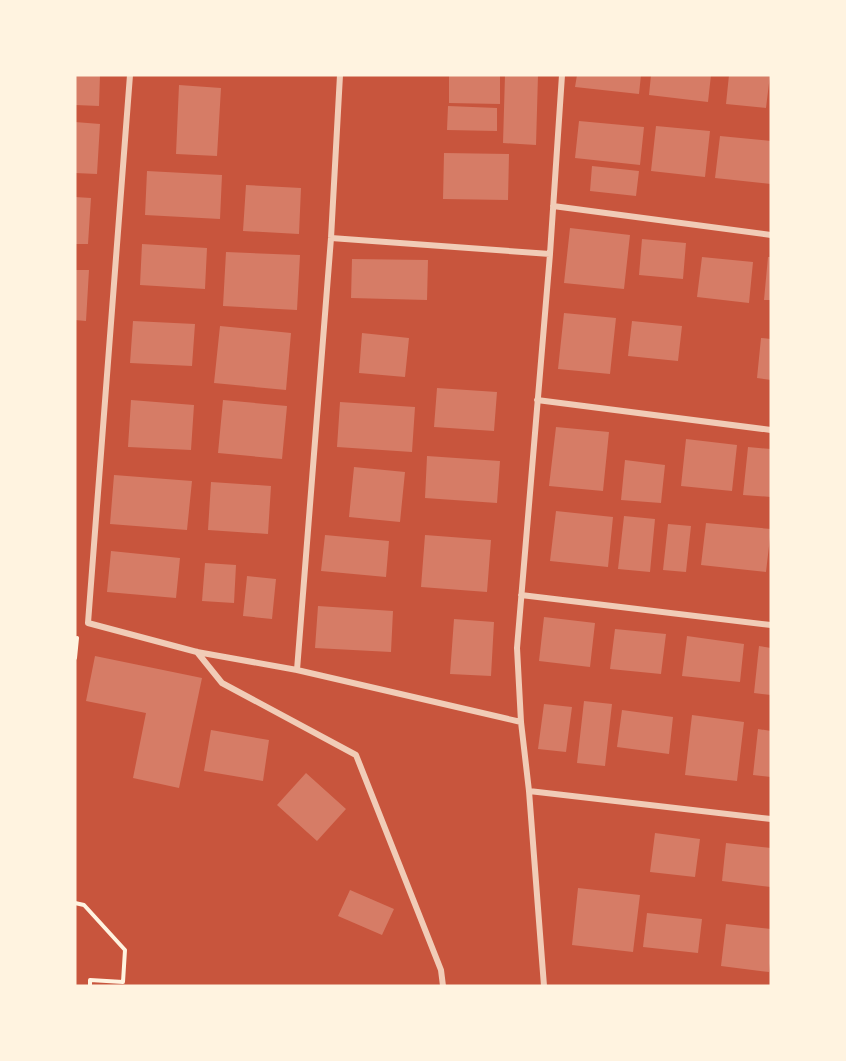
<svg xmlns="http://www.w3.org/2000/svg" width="846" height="1061" font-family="'Libre Baskerville',serif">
<rect width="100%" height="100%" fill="#c8553d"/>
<path fill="#d67c66" d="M75 75H100L99 106 75 105Z
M449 75H500V104L449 103Z
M505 75H538L536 145 503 143Z
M577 75H641L639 94 575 87Z
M651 75H711L708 102 649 95Z
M729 75H770L766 108 726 104Z
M179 85 221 88 217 156 176 154Z
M448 106 497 108V131L447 130Z
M579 121 644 127 640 165 575 158Z
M75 122 100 124 97 174 75 173Z
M656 126 710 131 705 177 651 171Z
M720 136 771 141V184L715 178Z
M444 153 509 154 508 200 443 199Z
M592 166 639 171 636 196 590 191Z
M147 171 222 175 220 219 145 215Z
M246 185 301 188 299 234 243 231Z
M75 197 91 198 88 244H75Z
M570 228 630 235 624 289 564 283Z
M642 239 686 243 683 279 639 275Z
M142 244 207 248 205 289 140 285Z
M226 252 300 255 297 310 223 306Z
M702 257 753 262 749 303 697 297Z
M768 257H771V300H764Z
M352 259 428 260 427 300 351 298Z
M75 270H89L86 321 75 320Z
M564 313 616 318 610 374 558 369Z
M133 321 195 324 192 366 130 363Z
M632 321 682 326 678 361 628 356Z
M220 326 291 333 286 390 214 383Z
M362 333 409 338 405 377 359 373Z
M761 338 771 339V380L757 378Z
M437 388 497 392 494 431 434 427Z
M131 400 194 405 191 450 128 447Z
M223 400 287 406 282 459 218 453Z
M340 402 415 407 412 452 337 447Z
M556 427 609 432 603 491 549 486Z
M686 439 737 445 732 491 681 486Z
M748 447 771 449V497L743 495Z
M427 456 500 461 497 503 425 498Z
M625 460 665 465 661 503 621 500Z
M354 467 405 472 400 522 349 517Z
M114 475 192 481 187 530 110 524Z
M211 482 271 486 268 534 208 530Z
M556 511 613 517 608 567 550 561Z
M624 516 655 519 650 572 618 569Z
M706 523 771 529 766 572 701 565Z
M668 524 691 526 686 572 663 570Z
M325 535 389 541 386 577 321 571Z
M425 535 491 540 487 592 421 587Z
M111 551 180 558 176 598 107 592Z
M205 563 236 565 234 603 202 601Z
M247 576 276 579 272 619 243 616Z
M318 606 393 611 391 652 315 648Z
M544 617 595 623 590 667 539 661Z
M454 619 494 622 491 676 450 674Z
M615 629 666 634 661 674 610 669Z
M687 636 744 644 740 682 682 676Z
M759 646 771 648V695L754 693Z
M95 656 202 678 179 788 133 778 146 713 86 701Z
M584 701 612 704 605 766 577 763Z
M544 704 572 707 566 752 538 749Z
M622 710 673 717 669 754 617 747Z
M692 715 744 722 737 781 685 775Z
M758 729 771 731V777L753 775Z
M211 730 269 740 263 781 204 771Z
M306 773 346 809 317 841 277 805Z
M655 833 700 839 695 877 650 872Z
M726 843 771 848V887L722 881Z
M578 888 640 895 633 952 572 945Z
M350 890 394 909 382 935 338 916Z
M647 913 702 919 698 953 643 947Z
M726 924 771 929V954L769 972 721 966Z"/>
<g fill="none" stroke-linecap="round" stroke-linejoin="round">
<path stroke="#fff3e0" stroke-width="4" d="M75 658 77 638
M75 903 84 905 125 950 123 982 90 980V986"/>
<path stroke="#f1ccb7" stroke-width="6" d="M130 75 88 623 197 652 297 670 521 722
M553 206 771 235
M331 238 550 254
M537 400 771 430
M521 595 771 625
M197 652 222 683 356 755 441 970 443 986
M297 670 331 238 340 75
M529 791 771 819
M544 986 529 791 521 722 517 648 550 254 562 75"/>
</g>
<rect width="846" height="1061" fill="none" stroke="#fff3e0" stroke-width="153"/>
</svg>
